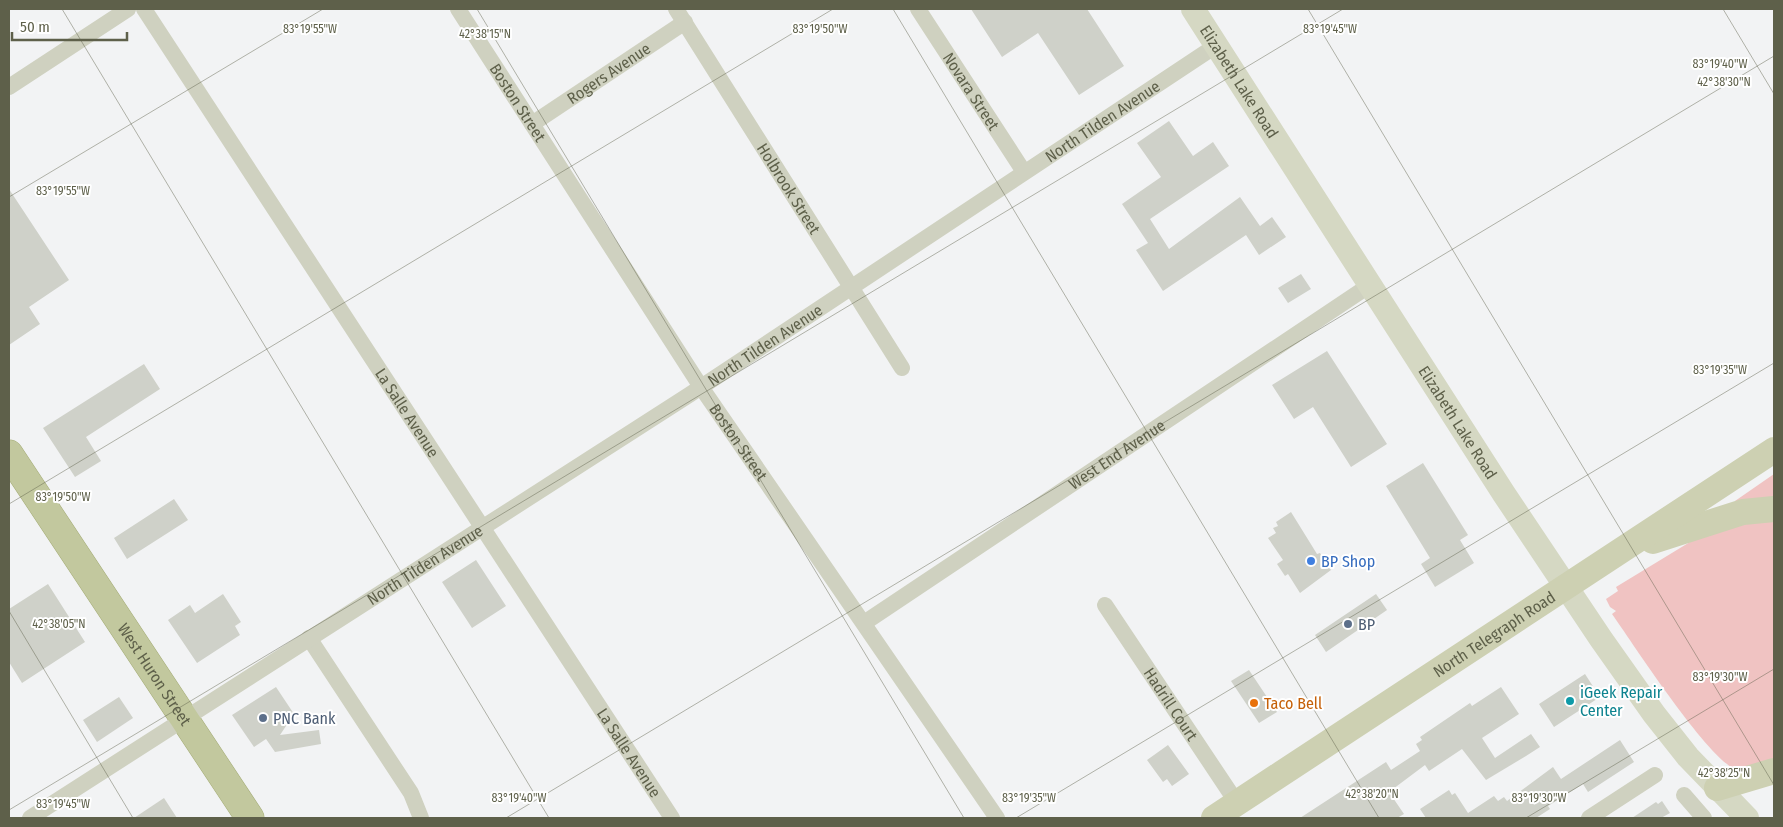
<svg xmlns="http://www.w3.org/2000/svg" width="1783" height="827" font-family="'Fira Sans Condensed',sans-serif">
<rect width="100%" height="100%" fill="#f2f3f4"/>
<path fill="#f0c3c2" d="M1774 474V501H1735Z
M1774 515V762L1738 771C1708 760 1634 645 1612 614L1616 611 1610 607 1606 599 1618 591 1616 587 1713 528Z"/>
<path fill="#cfd1c9" d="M971 9H1087L1124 66 1079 95 1038 33 1002 57Z
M1169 121 1193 156 1213 142 1229 166 1150 219 1169 249 1240 197 1260 226 1272 217 1286 237 1259 255 1246 235 1163 291 1136 250 1148 243 1122 204 1161 177 1137 143Z
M9 189 69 280 29 307 40 324 9 345Z
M1301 274 1311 289 1288 303 1278 288Z
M1327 351 1387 444 1351 467 1313 407 1294 419 1272 385Z
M144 364 160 389 86 437 101 461 75 477 43 428Z
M1423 463 1468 535 1460 540 1474 563 1435 587 1421 564 1430 558 1386 486Z
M174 499 188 520 127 559 114 538Z
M1291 512 1317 554 1320 553 1331 570 1300 593 1288 574 1285 576 1277 564 1283 560 1268 538 1276 533 1273 528 1278 526 1276 522Z
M476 560 506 606 472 628 442 582Z
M48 584 85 642 22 683 9 662V609Z
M223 594 241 622 235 626 240 635 197 663 168 620 190 605 195 613Z
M1376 594 1387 610 1326 652 1315 635Z
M1249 670 1277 712 1259 723 1231 681Z
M1585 674 1600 697 1554 727 1539 704Z
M276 687 294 714 280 735 319 730 321 744 275 752 266 739 254 747 232 715Z
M1501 687 1519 714 1482 738 1495 758 1531 734 1540 747 1526 756 1486 780 1462 749 1429 771 1425 765 1389 792 1404 814 1397 818H1300L1386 762 1391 770 1420 751 1416 744 1422 740 1420 737 1470 703 1472 706Z
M119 697 133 718 97 742 83 720Z
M1620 740 1634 762 1588 792 1583 784 1548 806 1550 809 1536 818H1426L1420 809 1449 790 1452 795 1455 793 1468 813 1494 796 1498 801 1504 797 1507 801 1553 767 1561 779Z
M1168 745 1189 774 1172 786 1167 779 1163 782 1147 760Z
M164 798 177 818H134Z
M1662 801 1670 813 1661 818H1632L1656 802 1658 804Z"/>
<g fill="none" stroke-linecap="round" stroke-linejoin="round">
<defs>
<g id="trunk">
<path id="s11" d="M9 454 250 818"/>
</g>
</defs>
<use href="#trunk" stroke="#a4ac76" stroke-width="29"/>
<g stroke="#cfd1c0" stroke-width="16">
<path id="s1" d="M144 9 672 818"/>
<path id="s2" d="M458 9 701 387 997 818"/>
<path id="s3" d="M676 9 902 368"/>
<path id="s4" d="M918 9 1024 172"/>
<path d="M9 87 128 9"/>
<path id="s5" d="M532 124 685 22"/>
<path id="s6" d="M1105 605 1237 803"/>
<path id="s7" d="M864 623 1370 285"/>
<path d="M309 638 411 793 421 818"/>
<path d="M1684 795 1704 818"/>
<path id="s8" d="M30 818 689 395 1217 45"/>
<path d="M1589 818 1655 775"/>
</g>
<path stroke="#d5d8c3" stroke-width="24" id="s9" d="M1193 9 1504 494 1601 639 1654 714 1688 757 1747 818"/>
<g stroke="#cdd0b2" stroke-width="26">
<path d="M1653 541 1743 512 1774 509"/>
<path d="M1717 788 1774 771"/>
<path id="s10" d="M1214 818 1774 450"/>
</g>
<use href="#trunk" stroke="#c2c89e" stroke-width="28"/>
</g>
<path fill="none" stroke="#5e604a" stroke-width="1" stroke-opacity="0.45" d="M62 9 549 818M477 9 964 818M893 9 1379 818M1308 9 1774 785M1723 9 1774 94M9 197 323 9M9 504 833 9M9 611 133 818M9 810 1343 9M506 818 1774 56M1016 818 1774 363M1526 818 1774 669"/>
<circle fill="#3f7fe0" stroke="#fff" stroke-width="2" cx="1311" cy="561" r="5"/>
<g fill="#5c6f8a" stroke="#fff" stroke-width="2">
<circle cx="1348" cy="624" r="5"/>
<circle cx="263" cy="718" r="5"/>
</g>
<circle fill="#0f9aa8" stroke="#fff" stroke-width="2" cx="1570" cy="701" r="5"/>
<circle fill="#e8710a" stroke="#fff" stroke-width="2" cx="1254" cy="703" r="5"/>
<g text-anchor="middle" stroke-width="4" stroke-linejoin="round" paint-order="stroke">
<g font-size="16" fill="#5e604a" stroke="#fff">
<text dy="6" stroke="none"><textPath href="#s5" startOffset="92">Rogers Avenue</textPath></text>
<text dy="6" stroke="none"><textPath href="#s9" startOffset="86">Elizabeth Lake Road</textPath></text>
<text dy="6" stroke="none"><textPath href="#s4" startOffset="98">Novara Street</textPath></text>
<text dy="6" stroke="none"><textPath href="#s2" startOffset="111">Boston Street</textPath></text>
<text dy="6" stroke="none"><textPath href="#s8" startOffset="1279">North Tilden Avenue</textPath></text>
<text dy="6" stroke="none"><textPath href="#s3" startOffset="212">Holbrook Street</textPath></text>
<text dy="6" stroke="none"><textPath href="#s8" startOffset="874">North Tilden Avenue</textPath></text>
<text dy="6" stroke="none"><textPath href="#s1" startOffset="482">La Salle Avenue</textPath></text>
<text dy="6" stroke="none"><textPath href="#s9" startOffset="491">Elizabeth Lake Road</textPath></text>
<text dy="6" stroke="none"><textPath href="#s2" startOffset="516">Boston Street</textPath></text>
<text dy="6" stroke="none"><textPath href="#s7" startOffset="304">West End Avenue</textPath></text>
<text dy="6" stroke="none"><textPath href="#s8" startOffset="469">North Tilden Avenue</textPath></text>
<text dy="6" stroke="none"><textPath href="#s10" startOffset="335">North Telegraph Road</textPath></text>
<text dy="6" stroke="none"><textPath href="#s11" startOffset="264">West Huron Street</textPath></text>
<text dy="6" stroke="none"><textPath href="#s6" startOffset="119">Hadrill Court</textPath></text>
<text dy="6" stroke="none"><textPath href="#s1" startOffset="888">La Salle Avenue</textPath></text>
</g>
<g font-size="16" fill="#366cbe" stroke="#fff" text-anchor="start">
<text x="1321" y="567">BP Shop</text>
</g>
<g font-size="16" fill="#4e5e75" stroke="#fff" text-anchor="start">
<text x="1358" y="630">BP</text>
<text x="273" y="724">PNC Bank</text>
</g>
<g font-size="16" fill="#0d838f" stroke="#fff" text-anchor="start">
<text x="1580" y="698">iGeek Repair<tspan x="1580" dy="18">Center</tspan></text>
</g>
<g font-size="16" fill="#c56008" stroke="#fff" text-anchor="start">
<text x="1264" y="709">Taco Bell</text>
</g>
</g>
<g font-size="12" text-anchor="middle" fill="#5e604a" stroke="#fff" stroke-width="4" stroke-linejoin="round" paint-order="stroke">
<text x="310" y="33">83°19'55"W</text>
<text x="820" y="33">83°19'50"W</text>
<text x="1330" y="33">83°19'45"W</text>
<text x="485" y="38">42°38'15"N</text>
<text x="1720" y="68">83°19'40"W</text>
<text x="1724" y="86">42°38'30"N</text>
<text x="63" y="195">83°19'55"W</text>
<text x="1720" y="374">83°19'35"W</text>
<text x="63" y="501">83°19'50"W</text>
<text x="59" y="628">42°38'05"N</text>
<text x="1720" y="681">83°19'30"W</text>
<text x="1724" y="777">42°38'25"N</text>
<text x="1372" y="798">42°38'20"N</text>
<text x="519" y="802">83°19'40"W</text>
<text x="1029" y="802">83°19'35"W</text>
<text x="1539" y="802">83°19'30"W</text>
<text x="63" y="808">83°19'45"W</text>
</g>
<rect width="1783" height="827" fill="none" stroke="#5e604a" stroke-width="20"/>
<path d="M12 32v8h115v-8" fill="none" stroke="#5e604a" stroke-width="2.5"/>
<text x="20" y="32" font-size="15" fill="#5e604a" stroke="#ffffff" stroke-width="4" paint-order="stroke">50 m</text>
</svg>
